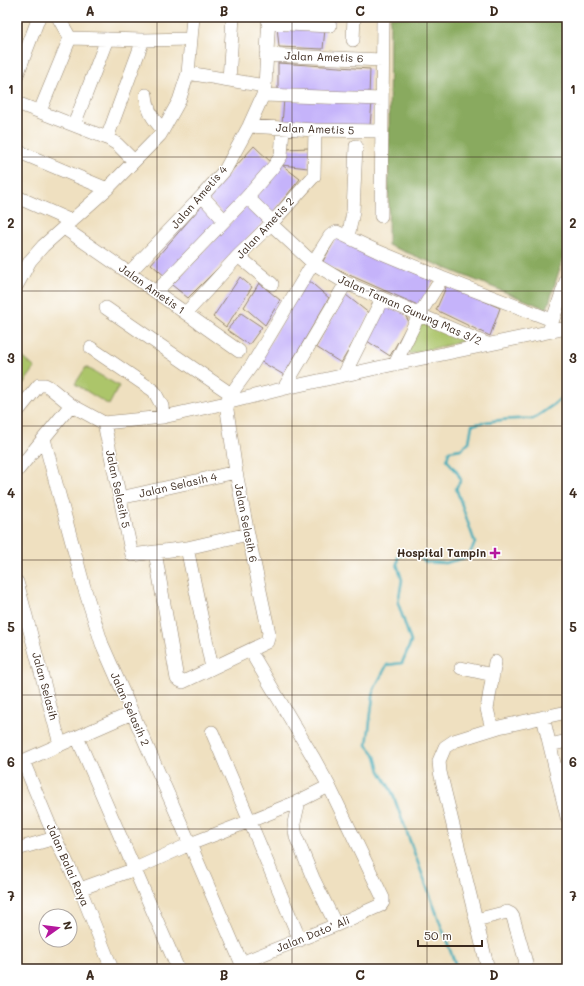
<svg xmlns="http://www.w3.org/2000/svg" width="584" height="986" font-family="Mali,sans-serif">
<rect width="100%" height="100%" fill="#fff"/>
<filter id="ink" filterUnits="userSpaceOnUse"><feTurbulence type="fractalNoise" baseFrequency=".025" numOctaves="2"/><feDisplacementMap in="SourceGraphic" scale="8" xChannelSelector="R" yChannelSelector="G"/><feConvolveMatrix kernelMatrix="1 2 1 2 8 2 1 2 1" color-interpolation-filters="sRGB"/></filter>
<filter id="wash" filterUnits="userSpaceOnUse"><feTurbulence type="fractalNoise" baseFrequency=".012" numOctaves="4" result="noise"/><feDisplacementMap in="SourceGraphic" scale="16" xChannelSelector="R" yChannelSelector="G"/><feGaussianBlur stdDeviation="0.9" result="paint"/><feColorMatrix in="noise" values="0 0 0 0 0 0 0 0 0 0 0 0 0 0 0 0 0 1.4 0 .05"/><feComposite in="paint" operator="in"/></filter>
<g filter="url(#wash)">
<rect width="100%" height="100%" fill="#efe0c0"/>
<path fill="#acc56b" stroke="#747844" d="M427 324 465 341 410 354 407 348 419 325Z
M17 352 35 368 17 392Z
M86 367 119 386 109 405 75 384Z"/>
<path fill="#89aa5f" stroke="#626a3e" d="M390 17H567V246L547 309 388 245Z"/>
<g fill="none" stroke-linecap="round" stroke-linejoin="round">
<path stroke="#3baab8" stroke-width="2.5" d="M457 969 392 792 380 771 376 756 367 745 374 689 387 665 402 663 411 642 398 603 402 580 397 564 398 556 413 552 426 562 445 563 468 557 475 543 456 488 461 480 457 472 447 460 449 451 461 449 469 442 472 425C492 420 512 418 533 419L553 405 567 393"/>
</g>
<g id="blocks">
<path fill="#c5b3fa" d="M285 17H335L334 23 285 20Z
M277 26 325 29 323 49 279 47Z
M278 63 370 69 369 96 278 92Z
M284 99 372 102 370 126 282 124Z
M254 146 273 164 225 216 207 198Z
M309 148 308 168 282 165 285 149Z
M282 165 300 179 270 216 252 199Z
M204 203 221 220 167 278 151 264Z
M249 203 266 220 188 298 172 285Z
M336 238 434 278 420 306 322 263Z
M240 277 252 287 226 327 213 317Z
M307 279 329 298 284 375 260 361Z
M259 283 280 300 265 325 244 307Z
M447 285 500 308 490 336 436 310Z
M346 295 370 314 341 363 316 347Z
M383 305 404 313 409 322 390 356 364 339Z
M241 313 262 327 249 345 227 330Z"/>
</g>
</g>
<g filter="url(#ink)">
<use href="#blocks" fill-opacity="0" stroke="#95856f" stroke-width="1"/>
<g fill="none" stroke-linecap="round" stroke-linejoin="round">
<defs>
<path id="minor" d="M58 17 70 38
M268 23 330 26
M353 40 354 17
M266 55 382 60
M188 73 265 86
M17 75 39 17
M229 80 233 17
M146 95C148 112 152 118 163 130
M263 95 382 99
M17 103 107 138 117 144 134 161
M40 111 70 38 143 40 191 39
M74 125 107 39
M249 126 315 130 381 131
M107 138 143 40
M17 151 107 189
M202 196 224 220
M17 197 71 221
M247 197 273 222
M381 216 383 17
M271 224 313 263 346 283 487 344
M64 228 129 273 239 351
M348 237 353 212 356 146
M238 256 272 284
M129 273 202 196 225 170 249 126 263 95 265 86 269 17
M17 285 30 261 43 246 71 221 107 189 160 135 179 101 188 73 193 17
M156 292 247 197 274 166 281 156 283 128
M106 308 193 368 231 394
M186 313 238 256 271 224 314 176 315 130
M550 328 567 278
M91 348 154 391 162 406 163 417
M395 364 419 315 442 278
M344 375 382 299
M284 388 346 283
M17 412 39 385H45L49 387 71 405 104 423 163 417 226 403 286 388 395 364 567 328
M104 423 132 555 187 548 248 534
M44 439 84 587 102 644 190 844 244 969
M17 471 71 405
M120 498 236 472
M187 548 212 668
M155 552 177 679 183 682 267 642 269 633 248 534 236 472 226 403 231 394 252 365 313 263 330 236 337 232 377 251 442 278 552 320
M17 582 60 744
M461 668 493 675
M543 717 567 817
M492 729 487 709 495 662
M212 732 300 940
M77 737 178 969
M550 745 567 741
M23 761 55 838 80 889 112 969
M17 762 23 761 132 713
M299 801 294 823 296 837 313 878 336 925
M17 849 55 838
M80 889 135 869 190 844 250 821 299 801 329 786
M476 920 507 912 511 914 513 917 525 959 526 963 524 968 522 969
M241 963 336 925 381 905 383 902V898L329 786 313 757 255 659
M488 969 440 772 439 761 445 747 454 741 499 727 567 712"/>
</defs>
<use href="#minor" stroke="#95856f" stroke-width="14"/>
<use href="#minor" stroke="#fff" stroke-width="13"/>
</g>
</g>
<path fill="none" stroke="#3b2a1e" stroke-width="1" stroke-opacity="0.55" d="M157 17V969M292 17V969M427 17V969M17 157H567M17 291H567M17 426H567M17 560H567M17 695H567M17 829H567"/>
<path fill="#b5179e" stroke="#fff" stroke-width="1.5" d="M493 547h4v4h4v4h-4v4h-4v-4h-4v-4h4z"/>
<g text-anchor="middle" stroke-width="3" stroke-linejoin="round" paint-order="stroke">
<g font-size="11" fill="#3b2a1e" stroke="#fff">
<text transform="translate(324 57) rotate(2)" y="4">Jalan Ametis 6</text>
<text transform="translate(315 129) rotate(2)" y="4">Jalan Ametis 5</text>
<text transform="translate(199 197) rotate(-49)" y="4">Jalan Ametis 4</text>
<text transform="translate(265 228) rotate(-47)" y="4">Jalan Ametis 2</text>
<text transform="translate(152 289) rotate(35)" y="4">Jalan Ametis 1</text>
<text transform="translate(410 310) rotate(24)" y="4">Jalan Taman Gunung Mas 3/2</text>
<text transform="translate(178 485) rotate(-13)" y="4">Jalan Selasih 4</text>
<text transform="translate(118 489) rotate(78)" y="4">Jalan Selasih 5</text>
<text transform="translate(246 523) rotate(79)" y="4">Jalan Selasih 6</text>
<text transform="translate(45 686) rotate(75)" y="4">Jalan Selasih</text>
<text transform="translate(130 709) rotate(66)" y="4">Jalan Selasih 2</text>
<text transform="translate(68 865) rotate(66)" y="4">Jalan Balai Raya</text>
<text transform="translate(313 934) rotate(-22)" y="4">Jalan Dato’ Ali</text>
</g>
<g font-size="11" font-weight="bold" fill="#3b2a1e" stroke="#fff" text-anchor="end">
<text x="486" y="557">Hospital Tampin</text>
</g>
</g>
<rect width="584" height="986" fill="none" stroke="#fff" stroke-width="44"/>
<g transform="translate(58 928) rotate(76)"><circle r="19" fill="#ffffff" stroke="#b1aaa5"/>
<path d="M0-3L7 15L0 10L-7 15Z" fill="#b5179e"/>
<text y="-6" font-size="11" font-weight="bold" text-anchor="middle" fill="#3b2a1e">N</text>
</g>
<path d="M418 940v6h64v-6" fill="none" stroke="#3b2a1e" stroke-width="2"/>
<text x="424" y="940" font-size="12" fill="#3b2a1e" stroke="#ffffff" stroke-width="3" paint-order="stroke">50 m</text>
<rect x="22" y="22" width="540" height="942" fill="none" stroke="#3b2a1e" stroke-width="1.5"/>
<g font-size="13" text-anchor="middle" font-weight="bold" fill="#3b2a1e">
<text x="90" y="16">A</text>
<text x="224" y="16">B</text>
<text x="360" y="16">C</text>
<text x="494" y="16">D</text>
<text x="11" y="94">1</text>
<text x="573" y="94">1</text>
<text x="11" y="228">2</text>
<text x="573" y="228">2</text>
<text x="11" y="363">3</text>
<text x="573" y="363">3</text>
<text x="11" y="498">4</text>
<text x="573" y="498">4</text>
<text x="11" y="632">5</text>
<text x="573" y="632">5</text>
<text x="11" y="767">6</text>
<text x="573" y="767">6</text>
<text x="11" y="901">7</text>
<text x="573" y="901">7</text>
<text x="90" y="980">A</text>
<text x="224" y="980">B</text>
<text x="360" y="980">C</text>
<text x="494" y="980">D</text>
</g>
</svg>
